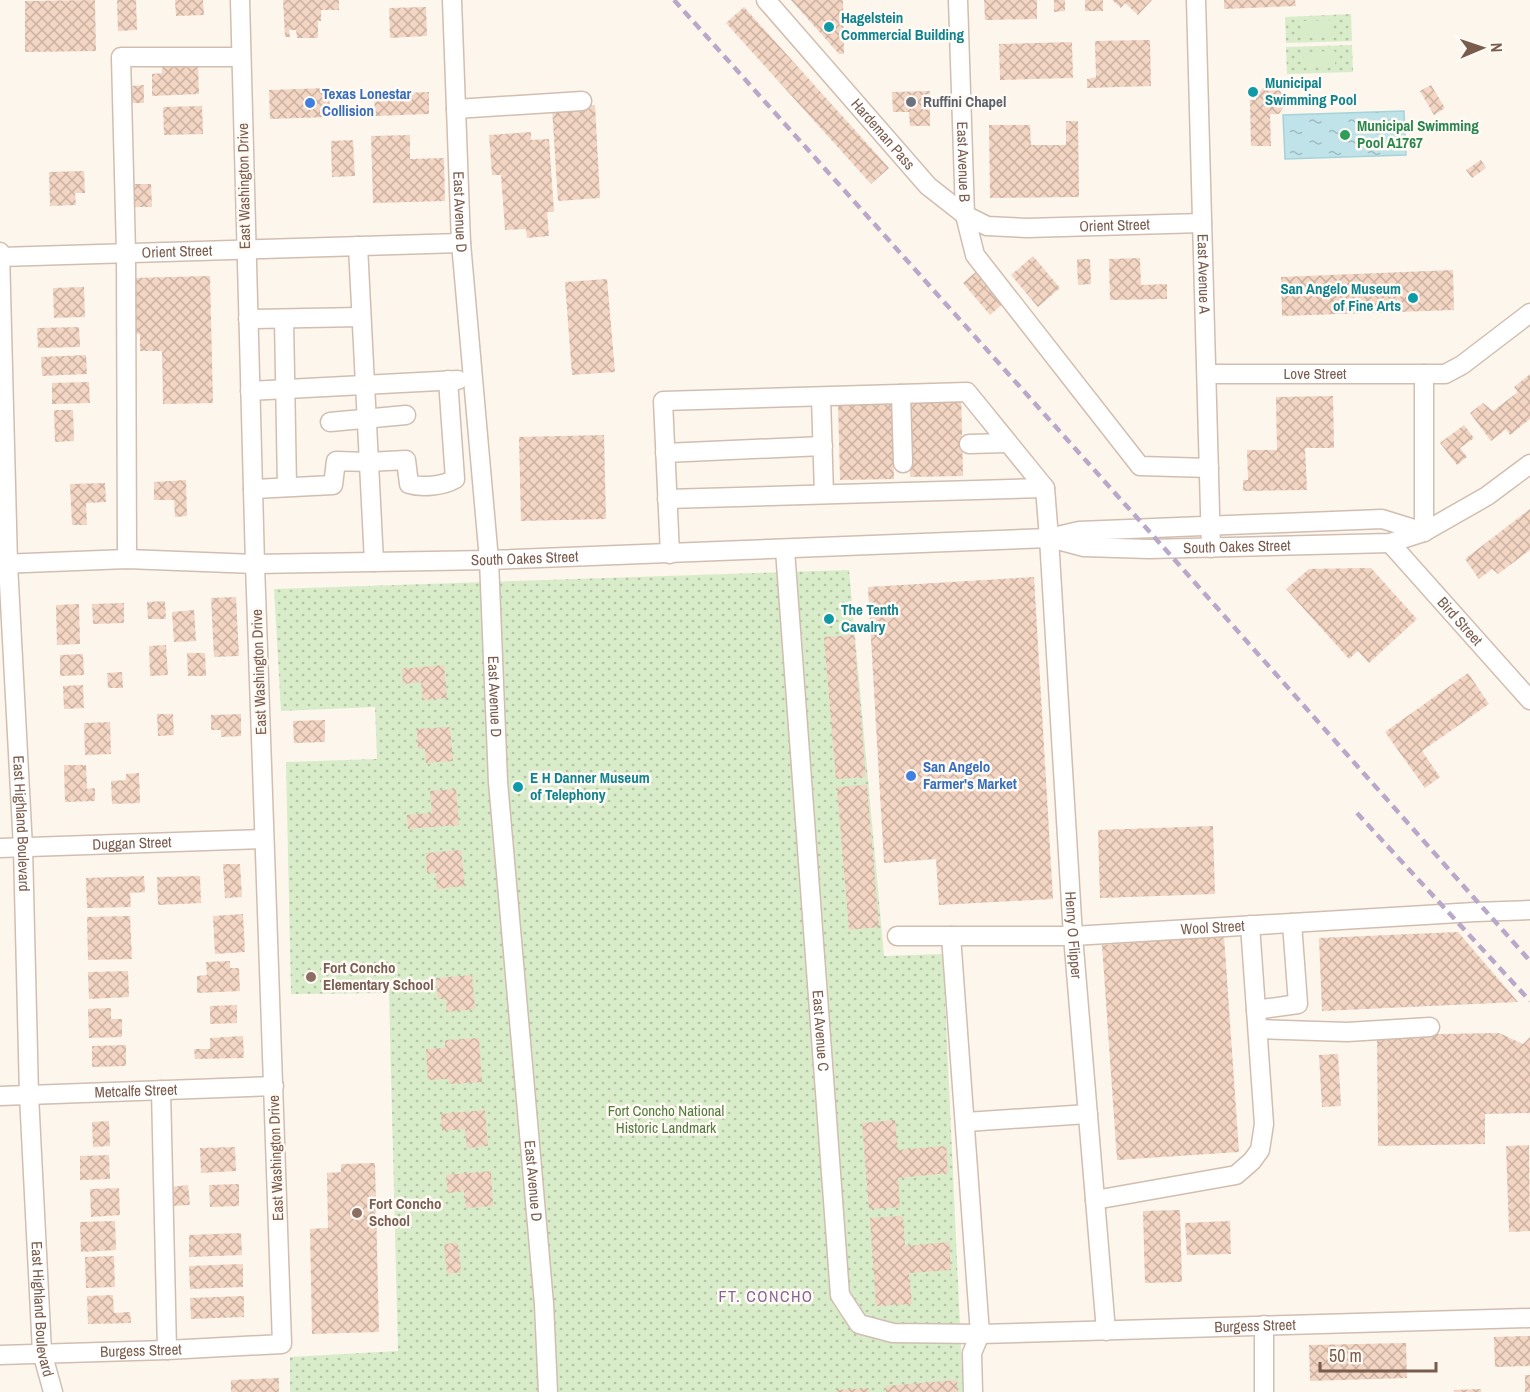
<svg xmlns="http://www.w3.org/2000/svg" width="1530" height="1392" font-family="'Archivo Narrow',sans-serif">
<defs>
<pattern id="park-dots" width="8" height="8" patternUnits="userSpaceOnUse" patternTransform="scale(1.5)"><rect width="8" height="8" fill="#d8ecc9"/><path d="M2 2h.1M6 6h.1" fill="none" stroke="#b4c2a5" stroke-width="1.8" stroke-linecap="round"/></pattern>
<pattern id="water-ripples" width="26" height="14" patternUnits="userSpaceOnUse" patternTransform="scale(1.5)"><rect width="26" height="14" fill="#bfe3e8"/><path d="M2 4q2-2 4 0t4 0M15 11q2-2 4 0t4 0" fill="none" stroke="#a0bbbe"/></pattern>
<pattern id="building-cross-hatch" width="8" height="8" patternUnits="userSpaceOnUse" patternTransform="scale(1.5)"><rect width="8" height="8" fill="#f3d5c3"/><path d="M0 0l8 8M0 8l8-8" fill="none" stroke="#cab0a1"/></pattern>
</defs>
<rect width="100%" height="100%" fill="#fdf6ec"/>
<path fill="url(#park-dots)" d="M1351 14 1352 41 1286 43 1285 17Z
M1352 45 1353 72 1287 74 1286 47Z
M849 570 884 956 943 954 963 1392H290V1357L398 1351 389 993 291 994 286 762 377 759 375 707 281 711 274 589Z"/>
<path fill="#d8ecc9" d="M1333 20 1334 35 1303 36V21Z
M1335 51V66L1304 68V52Z"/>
<path fill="url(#water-ripples)" stroke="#a5d3da" stroke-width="1.5" d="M1404 111 1406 155 1285 159 1283 115Z"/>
<path fill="url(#building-cross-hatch)" d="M95 0 96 51 25 52V1Z
M117 0H136L137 30 118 31Z
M175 0H203L204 15 176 16Z
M283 0H339V10H321V21H318V38H297L296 30H289L290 37H285Z
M791 0H843L844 54H839Z
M984 0H1037V19L985 20Z
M1054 0H1065V11L1054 12Z
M1085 0H1103V11H1085Z
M1112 0H1152L1138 15 1125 3 1121 8Z
M1224 0H1295L1296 6 1224 9Z
M426 7 427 36 390 38 389 8Z
M744 7 889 168 871 184 726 23Z
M1150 40 1151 86 1087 88V79L1096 77 1095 41Z
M1072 42 1073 78 1000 80 999 44Z
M198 64 199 94 152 96V74L162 73V65Z
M144 85V103H130V86Z
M1431 85 1445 108 1434 115 1420 91Z
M1277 87 1283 95 1285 104 1279 114H1270L1271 146H1251L1250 100H1256V97L1263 88Z
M329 88 330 117 270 119 269 90Z
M930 91V126H910L909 112H893L892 92Z
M429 92V114L375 116 374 94Z
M595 105 600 198 558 201 552 108Z
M202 106 203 134 164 135 163 107Z
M1066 121H1078L1079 197 990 198 989 125H1030L1031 145H1066Z
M531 132V140L549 139 554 212H547L549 236 527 238 526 229 505 230 501 175H492L489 135Z
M410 135V159L444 158 445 201 373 203 371 136Z
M353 140 355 176 332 177 331 141Z
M1481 160 1486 168 1472 178 1466 170Z
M84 171 85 193H75L76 205 50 206 49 172Z
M128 184H151L152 207H129Z
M1033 256 1060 288 1038 307 1011 275Z
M1140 258 1141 285 1167 284V299L1110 300 1109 259Z
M1077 259H1090L1091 284 1078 285Z
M978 270 1005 302 990 315 963 283Z
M1453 270 1454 310 1282 316 1281 277Z
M210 276 213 403 163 404 162 351H140V334H133L132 278Z
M607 279 615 372 572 375 565 282Z
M84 287 85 317 54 318 53 288Z
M79 327 80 347 38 348 37 328Z
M86 355 87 374 42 376 41 357Z
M1530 374V419L1510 435 1506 429 1491 441 1470 413 1483 403 1493 411 1518 392 1514 387Z
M89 382 90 403 52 404V383Z
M961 394 963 476 910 477 908 396Z
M1333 396 1334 448H1305L1307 490 1243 491V480H1248L1247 450H1277L1276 397Z
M892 398 894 479 840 480 838 400Z
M54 410H73L74 441 55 442Z
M1464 425 1474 438 1460 448 1467 457 1457 465 1440 443Z
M604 435 606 519 521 521 519 437Z
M186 480 187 516 175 517 174 500H154V482Z
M105 483 106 502 86 503 87 525H72L70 484Z
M1530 509V550L1498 574 1492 569 1479 579 1465 559Z
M1371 568 1417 619 1369 663 1358 651 1349 659 1286 589 1309 569Z
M1034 577 1053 899 939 905 936 859 884 863 868 587Z
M236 597 239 656 214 657 211 598Z
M165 601 166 619H148L147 602Z
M124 603V623L93 624 92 604Z
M79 604 80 644 57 645 56 605Z
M194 610 196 641 174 642 172 612Z
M854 635 866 777 836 779 824 637Z
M166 645 168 675 150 676 149 646Z
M187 653H205L206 676H188Z
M83 654 84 675 60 676V655Z
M444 665 447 698 423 700 421 682 403 684 402 669Z
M122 672 123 688H108L107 673Z
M1468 673 1489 704 1422 751 1440 777 1425 788 1385 732Z
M83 685 84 708 64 709 63 686Z
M157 714H173L174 735 158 736Z
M241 714V736L221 737V730H211V715Z
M325 720V742L294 743 293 721Z
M110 722 111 754 85 755 84 723Z
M450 727 453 761 426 763 425 749H418L417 729Z
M64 765H86L87 789 95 788V801L65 802Z
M139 773 140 803 112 804 111 781 126 780V774Z
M867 785 879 927 849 930 837 787Z
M456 789 459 825 408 829 407 815 432 813 430 791Z
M1213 826 1215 894 1100 898 1098 830Z
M461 850 465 886 437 889 436 873H427L426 853Z
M223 864H240L242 897 225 898Z
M144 876 145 892 130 893 131 907 87 908 86 878Z
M200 876 201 903 158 905 157 877Z
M243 914 245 952 215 954 213 916Z
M130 916 132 959 88 960 87 917Z
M1458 932 1518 1002 1322 1011 1319 938Z
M1224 936 1239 1152 1117 1160 1102 945Z
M230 961V968H239L240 991 197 993V976L207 975 206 962Z
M128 971 129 997 89 999 88 972Z
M472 975 475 1009 447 1012 446 999H438L436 978Z
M237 1005V1023L210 1024V1006Z
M111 1008V1019H122V1037L89 1038 88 1009Z
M1499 1033 1523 1044 1530 1037V1113L1485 1114V1144L1378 1146 1377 1035Z
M243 1036 244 1058 195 1059 194 1049H210V1038Z
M479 1038 482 1082 449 1084V1079L428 1080 426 1049 445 1048V1040Z
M126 1045V1066L92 1067V1046Z
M1338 1054 1341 1106 1322 1107 1319 1055Z
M485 1110 488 1146 467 1148 465 1129 442 1131 441 1114Z
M895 1120 898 1150 946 1146 948 1173 898 1178 900 1207 869 1209 862 1123Z
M109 1121 110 1146 93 1147 92 1122Z
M1529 1145 1530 1231 1509 1232 1506 1146Z
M235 1147 236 1171 201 1173 200 1148Z
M109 1155 110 1179 80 1180V1156Z
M375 1163 379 1332 312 1334 310 1229 328 1228 327 1173 341 1172V1164Z
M491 1171 493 1206 466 1208 464 1191 448 1193 446 1175Z
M239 1184V1206L210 1207 209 1185Z
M188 1185 190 1205 173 1206 172 1187Z
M119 1188 120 1215 91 1217 90 1189Z
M1180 1210 1182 1282 1145 1283 1143 1211Z
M903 1216 905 1246 949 1242 951 1270 909 1273 912 1304 876 1306 870 1218Z
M115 1221 116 1250 81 1252 80 1222Z
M1230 1221 1231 1254 1187 1255 1185 1223Z
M241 1233 242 1255 189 1257V1235Z
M458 1243 461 1272 447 1274 444 1244Z
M114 1256 115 1287 86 1288 85 1257Z
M243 1264V1287L190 1289 189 1266Z
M113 1295 114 1313 130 1312 131 1323 88 1324 87 1296Z
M244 1296V1317L191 1319 190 1298Z
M1530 1336V1366L1495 1367 1494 1337Z
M1406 1343 1407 1378 1310 1381 1309 1345Z
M1525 1375H1530V1392H1525Z
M279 1378V1392H231V1380Z
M957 1380 958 1392H886V1386Z
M869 1388V1392H837L836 1390Z
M1481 1389V1392H1454V1390Z"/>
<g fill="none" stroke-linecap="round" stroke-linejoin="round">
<defs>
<g id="minor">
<path id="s1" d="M452 0 461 243 489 560 498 782 544 1304 548 1392"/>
<path id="s2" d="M766 0 928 186 965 215 987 226 1027 228 1202 223"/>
<path id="s3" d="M958 0 965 215 975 255 1140 466 1209 468"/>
<path id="s4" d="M1196 0 1211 548"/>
<path d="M456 109 582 101"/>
<path d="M358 246 374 562"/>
<path id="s5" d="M0 252 8 564 23 848 29 1095 42 1352 53 1392"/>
<path id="s6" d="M0 257 461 243"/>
<path d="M248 319 361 317"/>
<path d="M284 319 287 487"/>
<path id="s7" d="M1207 374H1445L1462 365 1530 313"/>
<path d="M250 391 458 380"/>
<path d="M901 394 903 463"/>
<path d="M821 397 824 494"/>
<path d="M330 422 406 415"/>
<path d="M969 444 1008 443"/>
<path d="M665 453 823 446"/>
<path d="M253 489 333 485 336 461 368 462 406 460 409 484C422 488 443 486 455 479L448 380"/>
<path d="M667 499 1045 488"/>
<path d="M1424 532V374"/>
<path id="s8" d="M1054 539 1084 547 1149 549 1390 543 1424 532 1487 496 1530 464"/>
<path id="s9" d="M1390 543 1530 700"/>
<path id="s10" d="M785 550 840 1295 859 1324 893 1333 980 1334 1530 1318"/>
<path id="s11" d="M670 554 663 401 967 392 1045 488 1049 538 1073 936 1106 1331"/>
<path d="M127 559 126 253 121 57H241"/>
<path id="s12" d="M0 564 127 559 255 564 489 560 1049 538 1079 531 1382 519 1424 532"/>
<path id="s13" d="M0 848 264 839"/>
<path d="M1250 925 1256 1010 1298 1004 1292 923"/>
<path id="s14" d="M897 936H1073L1475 912 1530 910"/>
<path d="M951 936 980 1334 972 1353 973 1392"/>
<path d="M1258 1029 1347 1032 1430 1027"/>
<path d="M161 1090 167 1350"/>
<path id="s15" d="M0 1096 274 1086"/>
<path d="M966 1122 1088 1114"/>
<path d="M1095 1200 1236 1175 1252 1161 1260 1150 1264 1124 1256 1010"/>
<path d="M1264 1325V1392"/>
<path id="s16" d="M0 1355 167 1350 282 1344 255 564 240 0"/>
</g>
</defs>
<use href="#minor" stroke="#d1beb0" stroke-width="21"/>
<use href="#minor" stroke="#fff" stroke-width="18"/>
<path stroke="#b9a8c9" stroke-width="4.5" stroke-dasharray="9 6" stroke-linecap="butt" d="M674 0 1165 549 1530 961
M1357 813 1530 1001"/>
</g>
<g fill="#0f9aa8" stroke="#fffaf3" stroke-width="2">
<circle cx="829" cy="27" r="6"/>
<circle cx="1253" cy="92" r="6"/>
<circle cx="1413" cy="298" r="6"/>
<circle cx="829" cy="619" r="6"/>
<circle cx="518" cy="787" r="6"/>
</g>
<circle fill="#6b7280" stroke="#fffaf3" stroke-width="2" cx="911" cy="102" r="6"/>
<g fill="#3f7fe0" stroke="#fffaf3" stroke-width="2">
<circle cx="310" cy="103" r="6"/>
<circle cx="911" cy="776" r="6"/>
</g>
<circle fill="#2e9e5b" stroke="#fffaf3" stroke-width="2" cx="1345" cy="135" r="6"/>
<g fill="#8d6e63" stroke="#fffaf3" stroke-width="2">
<circle cx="311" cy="977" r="6"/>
<circle cx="357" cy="1213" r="6"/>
</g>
<g text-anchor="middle" stroke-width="5" stroke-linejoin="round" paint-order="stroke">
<g font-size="15" font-weight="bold" fill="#0d838f" stroke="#fffaf3" text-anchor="start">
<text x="841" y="23">Hagelstein<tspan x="841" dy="17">Commercial Building</tspan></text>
<text x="1265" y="88">Municipal<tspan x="1265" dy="17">Swimming Pool</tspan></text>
<text x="1401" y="294" text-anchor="end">San Angelo Museum<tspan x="1401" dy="17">of Fine Arts</tspan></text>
<text x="841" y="615">The Tenth<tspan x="841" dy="17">Cavalry</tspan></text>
<text x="530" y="783">E H Danner Museum<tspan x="530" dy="17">of Telephony</tspan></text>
</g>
<g font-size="15" font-weight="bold" fill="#366cbe" stroke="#fffaf3" text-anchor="start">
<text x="322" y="99">Texas Lonestar<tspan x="322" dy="17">Collision</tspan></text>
<text x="923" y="772">San Angelo<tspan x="923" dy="17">Farmer's Market</tspan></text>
</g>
<g font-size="15" font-weight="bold" fill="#5b616d" stroke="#fffaf3" text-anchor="start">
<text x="923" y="107">Ruffini Chapel</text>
</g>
<g font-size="15" font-weight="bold" fill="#27864d" stroke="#fffaf3" text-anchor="start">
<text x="1357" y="131">Municipal Swimming<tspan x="1357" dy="17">Pool A1767</tspan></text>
</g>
<g font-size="15" fill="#7a5c4d" stroke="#fffaf3">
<text dy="5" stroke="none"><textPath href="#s2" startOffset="178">Hardeman Pass</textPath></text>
<text dy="5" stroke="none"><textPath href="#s3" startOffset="162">East Avenue B</textPath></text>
<text transform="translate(244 186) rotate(-91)" y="5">East Washington Drive</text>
<text dy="5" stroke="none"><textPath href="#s1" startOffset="212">East Avenue D</textPath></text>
<text dy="5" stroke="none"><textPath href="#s2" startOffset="446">Orient Street</textPath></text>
<text dy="5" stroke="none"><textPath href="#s6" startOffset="177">Orient Street</textPath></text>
<text dy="5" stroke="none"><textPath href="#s4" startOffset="274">East Avenue A</textPath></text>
<text dy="5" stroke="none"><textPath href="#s7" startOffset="108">Love Street</textPath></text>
<text dy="5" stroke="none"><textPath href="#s8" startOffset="184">South Oakes Street</textPath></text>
<text dy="5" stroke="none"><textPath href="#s12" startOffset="525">South Oakes Street</textPath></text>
<text dy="5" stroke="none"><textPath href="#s9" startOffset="105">Bird Street</textPath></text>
<text transform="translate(259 672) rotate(-92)" y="5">East Washington Drive</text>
<text dy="5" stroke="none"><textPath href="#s1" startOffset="698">East Avenue D</textPath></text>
<text dy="5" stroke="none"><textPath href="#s5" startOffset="572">East Highland Boulevard</textPath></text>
<text dy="5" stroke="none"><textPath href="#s13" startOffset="132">Duggan Street</textPath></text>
<text dy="5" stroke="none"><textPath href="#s14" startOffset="316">Wool Street</textPath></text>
<text dy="5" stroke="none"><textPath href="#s11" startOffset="1029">Henry O Flipper</textPath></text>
<text dy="5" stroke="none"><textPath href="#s10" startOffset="482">East Avenue C</textPath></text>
<text dy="5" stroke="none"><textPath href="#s15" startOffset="136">Metcalfe Street</textPath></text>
<text transform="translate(276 1158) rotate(-92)" y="5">East Washington Drive</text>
<text dy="5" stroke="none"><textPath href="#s1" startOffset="1184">East Avenue D</textPath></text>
<text dy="5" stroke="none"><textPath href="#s5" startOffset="1058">East Highland Boulevard</textPath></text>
<text dy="5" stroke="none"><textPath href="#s10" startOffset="1179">Burgess Street</textPath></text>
<text dy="5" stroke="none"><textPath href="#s16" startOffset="141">Burgess Street</textPath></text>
</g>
<g font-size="15" font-weight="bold" fill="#785e54" stroke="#fffaf3" text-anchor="start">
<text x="323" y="973">Fort Concho<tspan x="323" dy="17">Elementary School</tspan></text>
<text x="369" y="1209">Fort Concho<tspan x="369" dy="17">School</tspan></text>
</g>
<g font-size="15" fill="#537a41" stroke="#fffaf3">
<text x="666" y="1116">Fort Concho National<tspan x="666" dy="17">Historic Landmark</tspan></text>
</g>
<g font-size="16" letter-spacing="1.5" fill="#846695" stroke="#fffaf3">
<text x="766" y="1302">FT. CONCHO</text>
</g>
</g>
<g transform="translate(1482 48) rotate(88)" stroke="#fffaf3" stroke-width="4.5" paint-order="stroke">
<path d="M0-4.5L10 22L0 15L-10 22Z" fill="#7a5c4d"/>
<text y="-9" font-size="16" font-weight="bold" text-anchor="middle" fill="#7a5c4d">N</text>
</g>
<path d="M1320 1362v9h116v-9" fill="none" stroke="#7a5c4d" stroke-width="3"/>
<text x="1329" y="1362" font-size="18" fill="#7a5c4d" stroke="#fffaf3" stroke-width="4.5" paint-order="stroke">50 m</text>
</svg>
